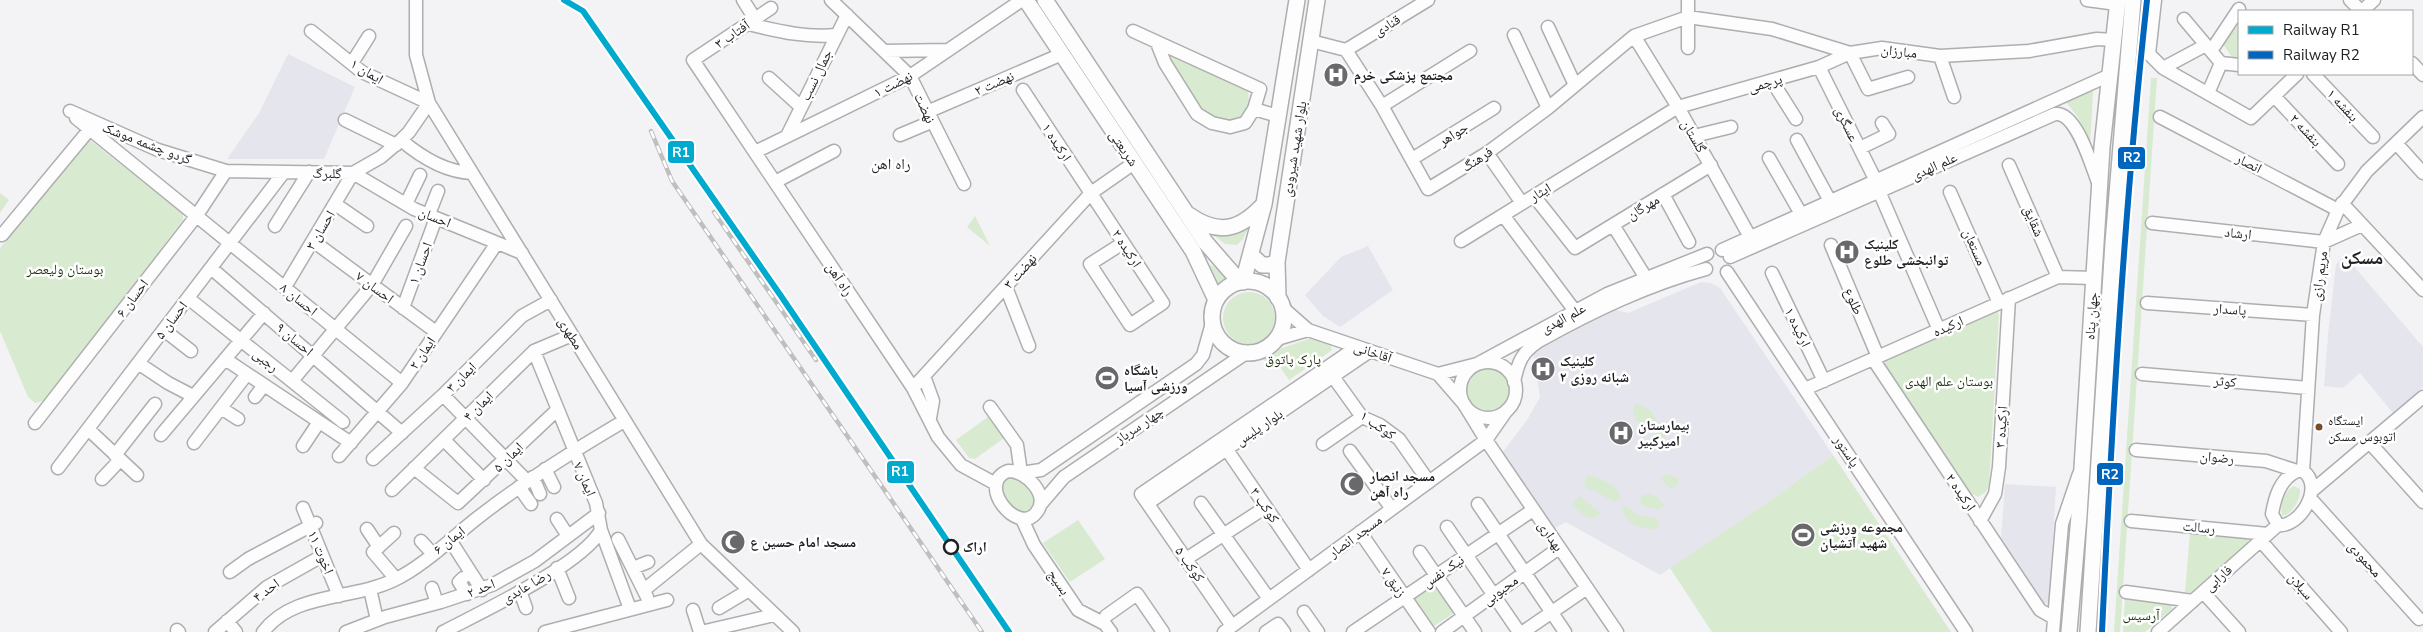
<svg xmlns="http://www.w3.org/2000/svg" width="2423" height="632" font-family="'Nunito Sans','Noto Naskh Arabic',sans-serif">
<rect width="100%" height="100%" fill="#f3f3f6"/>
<path fill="#e5e5ed" d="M288 54 355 87 324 159H227L259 113Z
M1368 246 1393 290 1340 327 1323 316 1305 295 1341 257Z
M2345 256 2423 347V387L2393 413 2360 373 2343 388 2324 386 2328 335 2336 264Z
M1701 282 1711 283 1720 288 1833 455 1770 501 1660 575 1566 522 1555 528 1502 453 1527 420 1540 397 1533 352 1612 309 1628 313Z
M2005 484 2056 487 2049 604 2043 603 2001 540Z"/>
<path fill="#d8eacf" d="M2239 24V58L2232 57 2223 44Z
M1163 49 1248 88 1249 105 1242 119C1201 132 1181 78 1163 49Z
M2151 78H2157L2120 632H2114Z
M2090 90 2093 92 2090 147 2078 117 2065 101Z
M90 140 183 214V220L44 401 35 403 28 397 0 331V248Z
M0 193 9 200 0 213Z
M975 216 990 246 967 227Z
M1249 226 1243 239 1237 245 1225 244 1212 234 1232 233Z
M1210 264 1228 277 1216 284Z
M1223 318a26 26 0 1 1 52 0a26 26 0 1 1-52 0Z
M1997 311 1999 315 1989 485 1986 492 1978 497 1967 491 1884 367 1885 358Z
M1311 338 1331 345 1332 350 1289 380 1276 361 1266 364 1262 355Z
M1466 390a22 22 0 1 1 44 0a22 22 0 1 1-44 0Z
M1637 404C1650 409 1663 418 1653 433 1641 427 1631 420 1634 406Z
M988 417 1004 438 975 459 969 458 956 440Z
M1663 422 1672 426 1662 442 1655 435Z
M1833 455 1951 632H1712L1670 568 1770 501Z
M1666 474 1673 476 1679 480 1675 488 1672 489 1660 479Z
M1589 475C1601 479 1618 485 1621 498L1614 502 1594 490 1587 489 1584 482Z
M1010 477C1022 477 1036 490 1034 503 1030 527 983 497 1010 477Z
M2294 486 2300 489C2301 499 2292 515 2282 516 2280 506 2284 490 2294 486Z
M1649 494 1657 497 1664 506 1657 509 1643 506 1640 500 1642 496Z
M1579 496 1598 511 1600 514C1590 524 1580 512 1572 505Z
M1625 505 1637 515 1655 518 1658 521 1659 528C1643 531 1626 525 1622 508Z
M1078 520 1105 559 1070 582 1043 543Z
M2190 533 2249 539 2248 543 2193 593 2185 592Z
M1433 583 1454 613 1431 628 1410 598Z
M2125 597 2171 604 2172 609 2145 632H2123Z"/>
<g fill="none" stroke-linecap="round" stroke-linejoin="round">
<defs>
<path id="minor" d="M416 0V55L429 103 701 544 793 632
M743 0 755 19
M831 0 910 76 964 184
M1688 0V48
M2087 0 2117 4
M2155 0 2149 54 2163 68 2251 118 2297 74
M2350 0 2361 11
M771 8 693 60 913 388 938 437 961 465 996 484
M2362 11 2374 0
M2184 19 2221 63 2239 65
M748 24C778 31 805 38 836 35
M1548 27 1575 85
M1133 31 1260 89 1254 109 1245 123 1230 127 1212 123 1197 114 1165 63 1157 43
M1514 35 1548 108
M1634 36 1678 107 1750 237
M1311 41 1346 50 1382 106 1428 189 1487 153 1548 108 1634 36 1688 17 1772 29 1850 53 1882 48 1940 56 2029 51 2097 39 2114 40
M1346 50 1428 0
M884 51 948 50
M2211 51 2239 9
M1940 56 1954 97
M352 63 369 36
M2412 63 2423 75
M1819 67 1876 181
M2163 68 2206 45
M2313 74 2373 137
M769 78 801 107
M1772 81 1796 119
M1023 90C1069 161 1116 232 1163 303L1130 325 1090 264 1123 243
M2208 93 2221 63
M2274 96 2338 164
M1382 106 1470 51
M1254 109 1278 116
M70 111 158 150 226 171 353 173 381 157 401 140 409 132 429 103 362 72 311 31
M927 112 1062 54
M2160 117 2338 210
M76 118 402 383
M345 120 396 145
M900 135 931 122
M787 136 847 15
M1694 136 1731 127
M401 140C421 157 445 172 472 173
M1797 140 1830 201
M2396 143 2423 173
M1860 148 1889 134 1882 123
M755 152 910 76 1022 0
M1487 153 1522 203
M1769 158 1801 214
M1412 159 1494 108
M2009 165 2058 277
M775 182 834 151
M1879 191 1939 330
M1950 192 1999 303
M1663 194 1689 242
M1534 196 1575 248 1711 165
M2342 203 2423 290
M335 204 367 226
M406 204 420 175
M429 214 438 191
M1503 215 1575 311
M2152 223 2324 242 2362 225
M1613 225 1646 278
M275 226 309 172
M2 235 89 130
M313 241 436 332
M1461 241 1678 107 1819 67 1850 53 1868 89 1908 77
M1831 245 1878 357
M1722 250 2110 75
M1730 257 2055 114C2077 111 2092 168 2099 185
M211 268 402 433
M1727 272 1966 632
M1772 273 1824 381
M285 287 353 173 414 209 522 253
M1006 287 1029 346
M188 298 343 422
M2147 303 2313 315
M403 308 436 218
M1283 308 1308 330 1438 374
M164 330 191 351
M1277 339 1308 330
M534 351 596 503 601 530 630 609
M225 359 351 443
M1873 359 2040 610 2054 618
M1460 390a28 28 0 1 1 56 0a28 28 0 1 1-56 0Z
M138 363 168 383 193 396
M1329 371 1362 417 1380 425 1399 439 1429 482
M1438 374 1464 404 1486 440 1617 632
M1438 374 1477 364 1607 294 1707 254
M2142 374 2308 388
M924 376 933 401 930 418
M292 381 372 285 406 226
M1514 382C1518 362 1522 352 1539 341 1593 311 1647 285 1706 269
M913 388 1091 193 1134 163
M1805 389 2058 277 2094 278
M443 395 527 481
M255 397 264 385
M990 407 1017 445 1021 473 1041 470 1196 364 1203 355 1212 323
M221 408 238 419
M35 423 197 215 226 171
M88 429 137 475
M161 435 264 313
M444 440 484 480
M194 443 247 374
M2370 443 2423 502
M1223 444 1309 570
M1323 444 1362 417
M303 446 319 422
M2136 450 2266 461 2297 471
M1350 451 1392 509
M115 455 155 404
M339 456 402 383 497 243
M373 459 443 395 522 316 551 300
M58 468 284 172
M414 468 458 503 557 410
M545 469 554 487
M1008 471C1026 470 1051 496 1036 513 1018 536 975 484 1008 471Z
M2297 471H2303C2325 486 2300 528 2278 525L2272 514C2275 497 2280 479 2297 471Z
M2303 471 2313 315 2324 242 2338 210 2367 171 2423 117
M533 477 540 494
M102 479 120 460
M519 487 531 504
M392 490 534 351 572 335
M2313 490 2423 397
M2310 498 2419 619
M1148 503 1370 351
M1201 503 1269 599
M1478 504 1565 632
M1040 505 1064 477 1246 353
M303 508 339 596
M557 519 568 536
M1022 519 1034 545 1078 610 1105 624 1111 632
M1980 521 1995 494 1999 467 2009 298
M2131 521 2268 534
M1447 527 1519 632
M367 529 379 547
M1360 532 1429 632
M394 533 373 552 396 579
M618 539 647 597
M450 540 482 590
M2260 540 2341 632
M421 541 432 553
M1420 552 1475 632
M1186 559 1266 507
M557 568 569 598
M633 568 648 562
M230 572 248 559 316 523
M463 578 459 582 467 594
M432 588 437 603
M370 589 377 620
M644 590 701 544
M520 591 526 608
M2126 592 2193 601
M2203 592 2239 632
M719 608 749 590
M693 610 700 632
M1304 612 1318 632
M1106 616 1137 594 1163 632
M227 621 236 632
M1232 626 1141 494 1357 347
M177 630 179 632
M215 632 267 587 322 556
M263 632C293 592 353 600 394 580 422 567 452 538 476 519 523 482 573 451 624 421
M346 632 385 617 441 602 492 585 535 561 599 513
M443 632C481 612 582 565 601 530
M545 632 667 600
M701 632 774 615
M1224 632 1486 440 1507 410
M1266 632 1278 624 1284 632
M1353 632 1533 510
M1442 632 1559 548
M1523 632 1587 588
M2053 632 2062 524 2079 474
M2158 632 2278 525"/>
<path id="major" d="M1026 0 1193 251 1216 300
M1045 0 1206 243 1240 282
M1189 215C1219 236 1240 230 1264 204
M1251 255 1262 265H1270L1277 262
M1212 317a36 36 0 1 1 72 0a36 36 0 1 1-72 0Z
M1243 282 1264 204 1297 0
M1278 298 1277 262 1317 0
M2069 632 2079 516 2102 147 2118 0
M2088 632 2113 243 2133 0"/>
</defs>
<use href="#minor" stroke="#aeaeb0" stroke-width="15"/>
<use href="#major" stroke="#aeaeb0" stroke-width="18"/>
<use href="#minor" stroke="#fdfdfe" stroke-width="12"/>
<use href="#major" stroke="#fdfdfe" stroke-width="15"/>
<defs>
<path id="rail" d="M564 0 583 11 781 296 1009 632
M651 131 672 181 982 632
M714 212 816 360
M2102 632C2112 421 2124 210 2147 0"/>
</defs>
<use href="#rail" stroke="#bfbfc0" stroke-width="4.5"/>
<use href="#rail" stroke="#fff" stroke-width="2.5" stroke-dasharray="8" stroke-linecap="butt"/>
<defs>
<path id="rail-1" d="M564 0 583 11 781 296 1009 632"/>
<path id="rail-2" d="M2102 632C2112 421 2124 210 2147 0"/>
</defs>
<use href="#rail-1" stroke="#fff" stroke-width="10"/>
<use href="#rail-2" stroke="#fff" stroke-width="10"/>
<use href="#rail-1" stroke="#00a9ce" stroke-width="6"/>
<use href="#rail-2" stroke="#0065bd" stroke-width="6"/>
</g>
<defs>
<symbol id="hospital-disc" viewBox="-11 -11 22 22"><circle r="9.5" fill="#69696c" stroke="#fff"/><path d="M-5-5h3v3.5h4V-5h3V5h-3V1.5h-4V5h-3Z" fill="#fff"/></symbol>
<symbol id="stadium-disc" viewBox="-11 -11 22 22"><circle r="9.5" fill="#69696c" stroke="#fff"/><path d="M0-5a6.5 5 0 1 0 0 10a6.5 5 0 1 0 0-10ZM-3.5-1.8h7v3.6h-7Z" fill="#fff"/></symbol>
<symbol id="mosque-disc" viewBox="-11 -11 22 22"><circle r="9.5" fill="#69696c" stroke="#fff"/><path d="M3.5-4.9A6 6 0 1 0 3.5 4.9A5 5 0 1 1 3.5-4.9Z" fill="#fff"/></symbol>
</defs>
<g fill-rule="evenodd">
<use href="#hospital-disc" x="1322" y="61" width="28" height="28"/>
<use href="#hospital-disc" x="1833" y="238" width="28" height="28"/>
<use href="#hospital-disc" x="1529" y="355" width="28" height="28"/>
<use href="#stadium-disc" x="1093" y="364" width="28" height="28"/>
<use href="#hospital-disc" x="1607" y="419" width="28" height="28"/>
<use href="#mosque-disc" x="1338" y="470" width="28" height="28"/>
<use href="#stadium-disc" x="1789" y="521" width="28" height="28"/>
<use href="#mosque-disc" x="719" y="528" width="28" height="28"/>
</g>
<circle fill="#7a4b2a" stroke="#fff" stroke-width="2" cx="2319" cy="427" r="4.5"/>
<circle fill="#fff" stroke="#1f1f21" stroke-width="2.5" cx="951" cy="547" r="7"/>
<g text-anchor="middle" stroke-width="5" stroke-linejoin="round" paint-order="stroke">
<g font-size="13" fill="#1f1f21" stroke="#fff" text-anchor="start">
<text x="2328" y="425">ایستگاه<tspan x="2328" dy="16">اتوبوس مسکن</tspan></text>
</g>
<g font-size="14" fill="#1f1f21" stroke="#fff">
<text transform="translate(1387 25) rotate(-31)" y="5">قنادی</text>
<text transform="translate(732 34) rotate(-34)" y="5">آفتاب ۳</text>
<text transform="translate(1899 51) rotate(6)" y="5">مبارزان</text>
<text transform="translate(367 71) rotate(31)" y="5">ایمان ۱</text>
<text transform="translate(816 75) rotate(-64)" y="5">جمال نسب</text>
<text transform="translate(994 83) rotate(-23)" y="5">نهضت ۲</text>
<text transform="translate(1765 83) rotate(-16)" y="5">پرچمی</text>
<text transform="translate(893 84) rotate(-27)" y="5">نهضت ۱</text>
<text transform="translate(2343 105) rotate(47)" y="5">بنفشه ۱</text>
<text transform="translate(925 108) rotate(65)" y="5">نهضت</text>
<text transform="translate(1847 124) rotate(64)" y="5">عسگری</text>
<text transform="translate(2306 130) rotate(47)" y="5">بنفشه ۲</text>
<text transform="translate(1453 134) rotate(-32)" y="5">جواهر</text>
<text transform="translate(1694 136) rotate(60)" y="5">گلستان</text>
<text transform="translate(1057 142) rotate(57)" y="5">ارکیده ۱</text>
<text transform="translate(147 143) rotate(21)" y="5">گردو چشمه موشک</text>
<text transform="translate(1124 148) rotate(56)" y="5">شریعتی</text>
<text transform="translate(1294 149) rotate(-81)" y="5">بلوار شهید شیرودی</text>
<text transform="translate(1477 159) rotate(-33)" y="5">فرهنگ</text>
<text transform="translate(2249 163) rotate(27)" y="5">انصار</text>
<text transform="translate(1934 166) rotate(-24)" y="5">علم الهدی</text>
<text transform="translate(327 173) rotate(1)" y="5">گلبرگ</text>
<text transform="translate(1540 192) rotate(-31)" y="5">ایثار</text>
<text transform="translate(1643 207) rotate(-31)" y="5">مهرگان</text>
<text transform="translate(435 217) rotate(22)" y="5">احسان</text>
<text transform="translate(2034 221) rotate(67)" y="5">شقایق</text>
<text transform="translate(320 230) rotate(-59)" y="5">احسان ۳</text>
<text transform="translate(2238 233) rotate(6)" y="5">ارشاد</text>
<text transform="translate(1975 247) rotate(66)" y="5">مستعان</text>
<text transform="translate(1127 248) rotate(57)" y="5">ارکیده ۲</text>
<text transform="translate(420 263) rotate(-70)" y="5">احسان ۱</text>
<text transform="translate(1020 271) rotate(-48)" y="5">نهضت ۳</text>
<text transform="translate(2319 276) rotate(-82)" y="5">مریم رازی</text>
<text transform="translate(840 279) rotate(56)" y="5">راه آهن</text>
<text transform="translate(375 287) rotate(37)" y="5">احسان ۷</text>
<text transform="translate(132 298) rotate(-53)" y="5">احسان ۶</text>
<text transform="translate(299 299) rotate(39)" y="5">احسان ۸</text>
<text transform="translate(1854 301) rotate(67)" y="5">طلوع</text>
<text transform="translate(2230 309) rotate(4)" y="5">پاسدار</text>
<text transform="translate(2091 316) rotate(-86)" y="5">جهان پناه</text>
<text transform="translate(1563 318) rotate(-28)" y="5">علم الهدی</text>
<text transform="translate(171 320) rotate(-53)" y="5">احسان ۵</text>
<text transform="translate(1948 326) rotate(-24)" y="5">ارکیده</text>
<text transform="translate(1798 327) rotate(64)" y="5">ارکیده ١</text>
<text transform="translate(571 333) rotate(59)" y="5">مطهری</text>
<text transform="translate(295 339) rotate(40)" y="5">احسان ۹</text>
<text transform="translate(1373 352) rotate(19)" y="5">آقاخانی</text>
<text transform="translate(422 353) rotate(-56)" y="5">ایمان ۲</text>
<text transform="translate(266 360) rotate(39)" y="5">رجبی</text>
<text transform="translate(461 377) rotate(-45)" y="5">ایمان ۳</text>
<text transform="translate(2225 381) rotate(5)" y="5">کوثر</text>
<text transform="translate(478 406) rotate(-45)" y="5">ایمان ۴</text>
<text transform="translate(1139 425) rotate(-34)" y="5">چهار سرباز</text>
<text transform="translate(1378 425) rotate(35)" y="5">کوکب ۱</text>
<text transform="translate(1259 427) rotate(-34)" y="5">بلوار پلیس</text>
<text transform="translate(2001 427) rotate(-86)" y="5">ارکیده ۳</text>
<text transform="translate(1847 451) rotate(56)" y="5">پاستور</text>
<text transform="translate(508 457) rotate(-44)" y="5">ایمان ۵</text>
<text transform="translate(2217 457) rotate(5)" y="5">رضوان</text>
<text transform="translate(585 479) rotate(66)" y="5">ایمان ۷</text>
<text transform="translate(1961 492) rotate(56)" y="5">ارکیده ۲</text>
<text transform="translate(1265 505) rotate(56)" y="5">کوکب ۳</text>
<text transform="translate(2199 527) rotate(5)" y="5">رسالت</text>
<text transform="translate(1355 536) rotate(-36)" y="5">مسجد انصار</text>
<text transform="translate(1551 536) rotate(56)" y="5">بهداری</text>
<text transform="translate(449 540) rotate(-38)" y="5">ایمان ۶</text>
<text transform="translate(321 552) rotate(67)" y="5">اخوت ۱۱</text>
<text transform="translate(2365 559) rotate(48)" y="5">محمودی</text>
<text transform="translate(1190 564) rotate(55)" y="5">کوکب ۵</text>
<text transform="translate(1443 571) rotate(-34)" y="5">نیک نفس</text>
<text transform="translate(2218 578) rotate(-42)" y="5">فارابی</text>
<text transform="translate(1059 582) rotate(56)" y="5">بسیج</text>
<text transform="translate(1394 582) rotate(55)" y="5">زنبق ۷</text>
<text transform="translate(526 586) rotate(-30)" y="5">رضا عابدی</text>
<text transform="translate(2301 586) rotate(49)" y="5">سبلان</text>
<text transform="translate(481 588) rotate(-22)" y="5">احد ۲</text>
<text transform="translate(266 590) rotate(-36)" y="5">احد ۴</text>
<text transform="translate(1500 590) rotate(-36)" y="5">محبوبی</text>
</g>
<g font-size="14" font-weight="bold" fill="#1f1f21" stroke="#fff" text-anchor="start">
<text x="1354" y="80">مجتمع پزشکی خرم</text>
<text x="1864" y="249">کلینیک<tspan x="1864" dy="16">توانبخشی طلوع</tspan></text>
<text x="1560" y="366">کلینیک<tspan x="1560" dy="16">شبانه روزی ۲</tspan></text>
<text x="1124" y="375">باشگاه<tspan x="1124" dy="16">ورزشی آسیا</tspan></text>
<text x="1638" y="430">بیمارستان<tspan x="1638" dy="16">امیرکبیر</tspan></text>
<text x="1370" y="481">مسجد انصار<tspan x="1370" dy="16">راه آهن</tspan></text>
<text x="1820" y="532">مجموعه ورزشی<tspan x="1820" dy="16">شهید آتشیان</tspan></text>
<text x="750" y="547">مسجد امام حسین ع</text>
</g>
<g font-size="14" fill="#1e3210" stroke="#fff">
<text x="65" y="274">بوستان ولیعصر</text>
<text x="1293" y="364">پارک پاتوق</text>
<text x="1949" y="386">بوستان علم الهدی</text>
<text x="2141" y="620">آرسیس</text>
</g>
<g font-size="14" font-weight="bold" fill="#1f1f21" stroke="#fff" text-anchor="start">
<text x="963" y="552">اراک</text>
</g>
<g font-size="15" fill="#1f1f21" stroke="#fff">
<text x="891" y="169">راه اهن</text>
</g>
<g font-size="19" font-weight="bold" fill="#1f1f21" stroke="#fff">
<text x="2362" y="264">مسکن</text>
</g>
</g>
<g stroke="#fff" stroke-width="2">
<rect x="667" y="140" width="28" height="24" rx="5" fill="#00a9ce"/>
<rect x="2117" y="146" width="29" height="24" rx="5" fill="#0065bd"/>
<rect x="886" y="460" width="29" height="24" rx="5" fill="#00a9ce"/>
<rect x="2096" y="462" width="28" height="24" rx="5" fill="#0065bd"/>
</g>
<g font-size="14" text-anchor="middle" font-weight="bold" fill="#fff">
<text x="681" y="157">R1</text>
<text x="2132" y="162">R2</text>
<text x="900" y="476">R1</text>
<text x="2110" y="479">R2</text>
</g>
<rect x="2238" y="10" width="175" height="65" fill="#ffffff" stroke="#a5a5a6"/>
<rect x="2248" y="26" width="25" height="8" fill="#00a9ce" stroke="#a5a5a6"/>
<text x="2283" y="35" font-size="15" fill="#1f1f21">Railway R1</text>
<rect x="2248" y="51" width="25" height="8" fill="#0065bd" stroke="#a5a5a6"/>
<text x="2283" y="60" font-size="15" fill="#1f1f21">Railway R2</text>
</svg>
